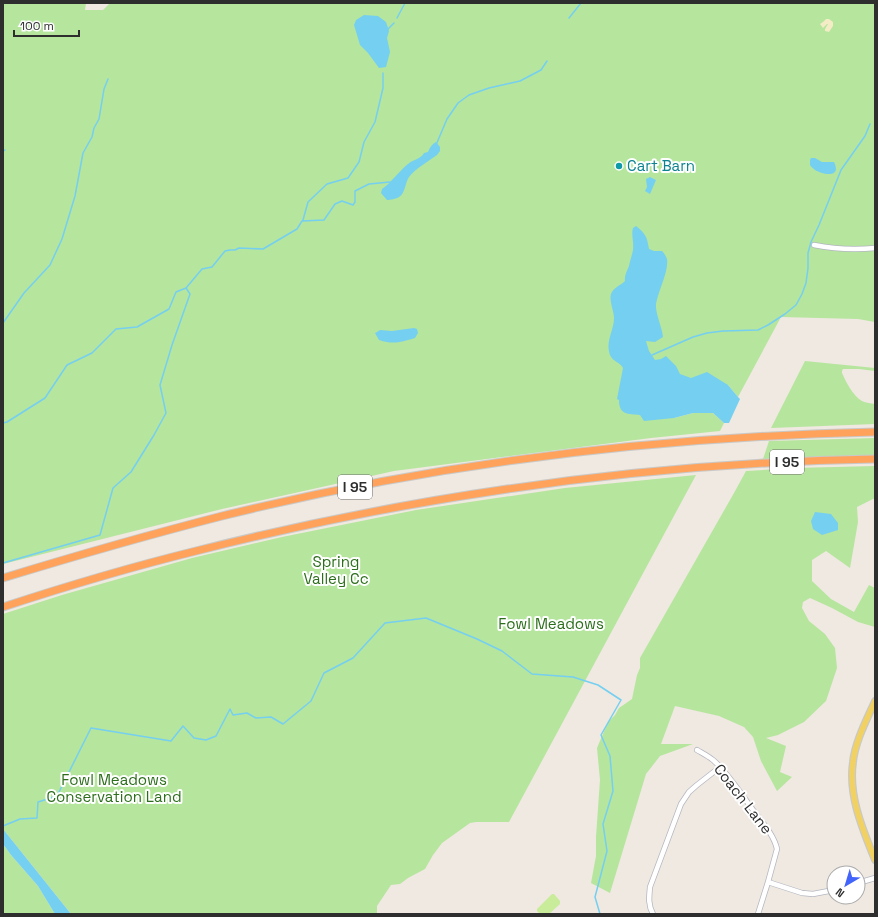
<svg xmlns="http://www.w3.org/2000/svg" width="878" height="917" font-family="'Space Grotesk',sans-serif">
<rect width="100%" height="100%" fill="#efe9e1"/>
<path fill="#b6e59e" d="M3 3H86L85 10H103L110 3H875V322L858 319 781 317 738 397 728 385 674 418 693 413H713L724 423 720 431 651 438 394 471 222 509 3 564Z
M805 361 875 368V371L859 369H843L842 371V373C846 382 853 396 862 401 866 403 871 403 875 404V424L771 428Z
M875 438V455L763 459 769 441Z
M875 466V498L857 507 858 522 850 568 826 551 812 560V581L831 599 854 612 869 585 875 588V627L858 622 832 608 810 598 803 602 802 608 809 621 825 634 835 648 837 668 826 701 804 722 778 735 766 738 786 746 780 772 792 777 777 791 761 761 753 737 744 727 719 716 675 706 661 744H693L660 756 646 774 610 893 591 883 596 856V837L600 780 597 748 608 722 615 715 619 708 632 699 637 675 640 668V658L734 493 746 471 794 468Z
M696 475 509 822H476L470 823 442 843 433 855 425 869 408 878 400 884 391 885 377 906V914H71L3 829V614L62 595 192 558 282 537 416 510 565 488Z
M3 844 11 855 38 886 55 914H3Z"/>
<path fill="#f3ecc5" d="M826 19H829L833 22V26L829 32 825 31V29L828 24H827L823 28 820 24 823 22Z"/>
<path fill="#c9ec9a" d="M552 894H554L560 901V904L549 914H540L537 911V909Z"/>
<path fill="#75cff0" d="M364 15 378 16 386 22 389 31 387 38 390 52 386 67 379 68 368 53 360 45 354 25 356 20Z
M436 142 440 147V151L437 155C429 161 415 169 409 177 405 183 405 194 399 197 396 199 390 200 387 200L381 193 382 189C392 182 399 171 408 164 414 159 421 159 424 153L428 152C430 147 432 144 436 142Z
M811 158H815L822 162H834C835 163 836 168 836 169 835 178 820 173 815 170 814 169 810 166 810 165V160Z
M650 177 656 180 650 194 645 191 647 187 646 179Z
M636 226C646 234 647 237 649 249L654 251H662C664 253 666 256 667 259 669 271 658 291 656 304 655 313 662 327 663 337L655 342 646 341 649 351 655 360 661 359 666 356 676 366 680 374 691 378 707 372 728 385 738 397 740 399 729 423H724L713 413H693L674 418 644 421 640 415C628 414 619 415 619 400L617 399 623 368C620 362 613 362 610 355 605 341 614 331 614 318 614 311 609 301 611 294 613 288 621 285 625 281 624 276 627 271 629 266 630 261 632 255 633 250 634 242 631 234 633 228Z
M414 328 417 329 418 333 415 338C401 342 394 345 379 340L375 333 377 332 380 330 392 331Z
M815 512 831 514 838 523V530L822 535 813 529 811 521Z
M3 829 71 914H55L38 886 11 855 3 844Z"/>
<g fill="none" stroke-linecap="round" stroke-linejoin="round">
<path stroke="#75cff0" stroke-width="1.5" d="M397 18 405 3
M569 18 581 3
M387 30 394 23
M436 145 447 119 458 103 469 95 489 88 520 81 541 70 547 61
M3 151 5 150
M303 220 308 202 327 184 348 178 359 162 364 142 375 122 383 88V73
M3 323 24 293 50 265 62 239 75 196 83 153 92 137 94 128 99 119 104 89 108 79
M652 355 693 337 707 333 723 331 758 330 768 325 785 314 796 305 802 294 806 283 808 268V253L811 242 819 225 841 170 865 136 870 124
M3 423 7 422 45 398 67 365 92 353 116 329 137 327 169 309 176 292 186 288 202 269 212 267 225 251 230 250H235L239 248 263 249 297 229 302 221 324 220 335 204 342 201 353 205 355 202V191L369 184 390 182
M3 563 100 535 113 488 131 472 154 435 166 413 160 385 172 345 190 294 186 288
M3 826 20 819 37 818 38 802 57 796 91 728 171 741 183 726 194 738 206 740 216 736 230 709 233 715 247 713 256 718 271 717 283 724 311 701 324 673 353 658 385 623 426 618 477 639 502 651 532 674 573 677 598 685 621 700 601 735 610 756 613 791 603 824 607 851 595 897 600 914"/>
<defs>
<path id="minor" d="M814 245C834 249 855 250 875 248
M697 750C702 753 708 756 713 760 728 773 741 794 753 810 762 822 774 835 777 849L768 882 802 893 813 894 834 890
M858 883 875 878
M653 914C648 905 649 897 650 887L681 804 689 792 697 785 720 767
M758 914 768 882"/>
<path id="major" d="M875 701C867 719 855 742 853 762 848 796 863 830 875 860"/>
<path id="highway" d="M3 578C75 556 148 535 222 516 435 463 655 437 875 432
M3 607C67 586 131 567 196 551 418 495 646 463 875 459"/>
</defs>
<use href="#minor" stroke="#b4b7c1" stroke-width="6"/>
<use href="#major" stroke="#c9c9c9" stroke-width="8"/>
<use href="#highway" stroke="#c9c9c9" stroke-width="9"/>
<use href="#minor" stroke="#fff" stroke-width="4.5"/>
<use href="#major" stroke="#f2d163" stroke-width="5.5"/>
<use href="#highway" stroke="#ffa35c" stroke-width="7"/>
</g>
<circle fill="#0f9aa8" stroke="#fff" stroke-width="1.5" cx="619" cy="166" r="4"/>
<g text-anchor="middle" stroke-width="4" stroke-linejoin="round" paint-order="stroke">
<g fill="#fff" stroke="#6d6d6d" stroke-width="1">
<rect x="770" y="450" width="34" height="24" rx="3"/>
<rect x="338" y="475" width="34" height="24" rx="3"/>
</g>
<g font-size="14" font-weight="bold" fill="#2e2e2e">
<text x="787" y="467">I 95</text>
<text x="355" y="492">I 95</text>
</g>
<g font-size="15" fill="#0d838f" stroke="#fff" text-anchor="start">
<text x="627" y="171">Cart Barn</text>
</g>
<g font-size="15" fill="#2c6e1b" stroke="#fff">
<text x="336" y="567">Spring<tspan x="336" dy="17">Valley Cc</tspan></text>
<text x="551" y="629">Fowl Meadows</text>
<text x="114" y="785">Fowl Meadows<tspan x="114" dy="17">Conservation Land</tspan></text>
</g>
<g font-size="15" fill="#2e2e2e" stroke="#fff">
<text transform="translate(743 799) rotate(52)" y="5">Coach Lane</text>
</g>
</g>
<rect width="878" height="917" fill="none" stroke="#2e2e2e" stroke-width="8"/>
<g transform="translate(846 885) rotate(218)"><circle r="19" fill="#ffffff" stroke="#ababab"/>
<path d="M0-3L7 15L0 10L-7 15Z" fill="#4264fb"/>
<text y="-6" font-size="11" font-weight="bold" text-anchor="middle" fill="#2e2e2e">N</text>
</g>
<path d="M14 30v6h65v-6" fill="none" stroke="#2e2e2e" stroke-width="2"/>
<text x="20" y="30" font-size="12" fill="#2e2e2e" stroke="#ffffff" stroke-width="3" paint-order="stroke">100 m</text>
</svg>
